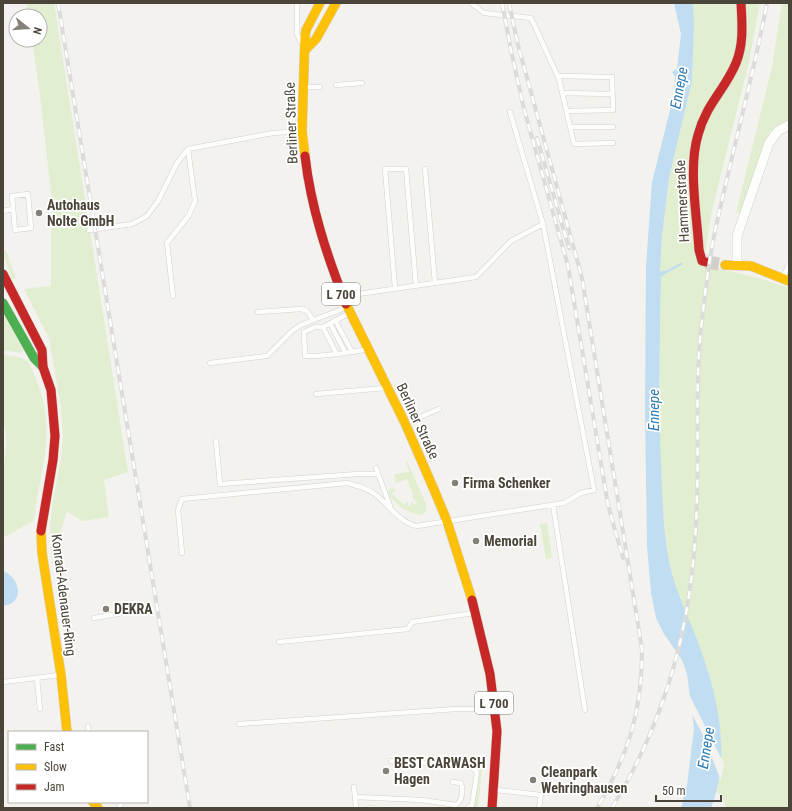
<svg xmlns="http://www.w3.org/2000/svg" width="792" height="811" font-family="'Roboto Condensed',sans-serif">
<rect width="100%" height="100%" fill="#f4f2ee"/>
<path fill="#e1eecf" d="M27 3H54L128 472 104 480 109 517 82 521 67 511 52 559 50 525 53 500 61 459 63 437 61 407 49 338 24 289 51 286V232L53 211 40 95 32 40H40V16H28Z
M693 3H760L749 62 712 210 703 265 759 278 789 288V808H726L722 794 717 793 721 740 717 709 709 673 674 583 668 556 662 503 659 413 661 277 665 274 660 273 662 236 669 178 692 81 694 26Z
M782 3H789V121L769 132V143L744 212 736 213 772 67Z
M6 250 16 278 12 279 3 253V251Z
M3 314 23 350 21 353 3 350Z
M3 355C9 356 18 356 24 359 31 363 33 372 36 379 58 434 40 466 34 520L3 538C3 517 1 496 3 475 5 456 9 440 3 420Z
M407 461 426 504V511L421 515C409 514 393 504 388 492L390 488 396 489 392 494 404 505 408 501V506H411V501L414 505 417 502 412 497 413 495 407 479 396 483 394 474 409 472 406 462Z
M547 523 552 558 546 559 540 524Z
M476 762H483L478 808H473L475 804 480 772Z"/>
<path fill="#c0ddf1" d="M674 3H693L694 26 692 81 669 178 662 236 660 272 665 270V274L661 277C660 339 658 400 661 462 662 493 663 524 668 555 672 582 684 607 694 632 716 687 733 751 711 808H681L687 785 694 728 687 674 682 660 664 634 656 618 651 593 647 546 645 409 646 266 652 182 674 94 675 77 672 72 677 69 681 34Z
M3 571C22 579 24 604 3 606Z"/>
<path fill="#f4f2ee" d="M688 692 724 764 721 781 704 737 689 709Z"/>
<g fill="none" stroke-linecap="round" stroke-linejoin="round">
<path stroke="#c0ddf1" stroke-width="2.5" d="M664 273 681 264"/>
<path stroke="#d2cfca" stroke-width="13" stroke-dasharray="13 6" stroke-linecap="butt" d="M706 262 725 265"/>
<defs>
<path id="lane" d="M297 3V34L301 42
M471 3 484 13 531 18 559 79 574 144 613 143
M558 76 612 77 613 110 567 111
M336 85 362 83
M306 87H320
M562 93 612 94
M570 127H613
M425 169 435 283
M28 194 31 228 15 230 12 196Z
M3 211 13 209
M89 230 132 224 147 216 158 201 177 163 188 149 273 133 300 131
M783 278 789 264
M395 288 385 169H406L416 286
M173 296 167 243 189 215 195 201 188 149
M344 296 476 277 511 241 543 224 510 112
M258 312 301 309 307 311 313 320
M348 314 323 327H315L304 332 305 356C325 357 345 353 364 350
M335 320 352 352
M330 323 345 352
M323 327 336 353
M210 363 267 356 292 331 301 325 345 308
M316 394 385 388
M406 423 439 409
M216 441 220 484 358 474H378
M376 468 390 506
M553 505 585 710
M182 553 178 510 182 499 347 483C358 486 367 488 376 495 389 505 400 523 417 526L564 503 581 493 594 490 543 224
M94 618 123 613
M279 642 408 629 412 622 474 613
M37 678 40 709
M3 682 59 675
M239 724 456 709H493
M88 726 89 732
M391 761 468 766 473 768 477 773 472 805 468 808
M354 787 356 808
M496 790 541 795 539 808
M355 797 422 800 456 805C463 800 463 790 461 783L453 782
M119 808 122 802
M370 808H372"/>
<path id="street" d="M737 265V236L769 143 778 131 789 125"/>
<path id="fast" d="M3 303 34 358 43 367"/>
<path id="slow" d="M305 50 316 39 336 3
M305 156 302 131 305 37 306 30 320 3
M725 265 751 266 789 281
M346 304 405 423 435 492 447 521 472 600
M41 531 42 553 61 675 67 732
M93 802 98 808"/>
<path id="jam" d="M305 156C311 208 327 256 346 304
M706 262 702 261 699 250C697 215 688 168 698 135 706 104 725 90 736 63 744 44 742 23 741 3
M3 274 42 350 43 367 51 390 55 436 53 460 41 531
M472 600 490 674 497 731 492 808"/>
</defs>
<use href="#lane" stroke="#d2d0cb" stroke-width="5.5"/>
<use href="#street" stroke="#d2d0cb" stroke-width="10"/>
<use href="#fast" stroke="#d3cfc5" stroke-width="10"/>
<use href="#slow" stroke="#d3cfc5" stroke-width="10"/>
<use href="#jam" stroke="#d3cfc5" stroke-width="10"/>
<use href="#lane" stroke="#fdfdfc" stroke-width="4.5"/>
<use href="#street" stroke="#fdfdfc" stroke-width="9"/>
<use href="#fast" stroke="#4caf50" stroke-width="9"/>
<use href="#slow" stroke="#ffc107" stroke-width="9"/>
<use href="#jam" stroke="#c62828" stroke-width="9"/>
<defs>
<path id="rail" d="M58 3 190 808
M502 3 511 50
M509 3 518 45 582 278 642 649C642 712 629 753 597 808
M510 46 524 109 568 266 608 505 623 558
M537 138 569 248
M612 808C672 709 695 610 697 495 699 440 695 384 701 329 705 293 709 257 717 222 733 149 753 77 767 3"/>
</defs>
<use href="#rail" stroke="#dbdbda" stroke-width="4"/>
<use href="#rail" stroke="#fff" stroke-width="2.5" stroke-dasharray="8" stroke-linecap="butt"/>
</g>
<g fill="#868178" stroke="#fff" stroke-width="1.5">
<circle cx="39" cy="213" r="4"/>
<circle cx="455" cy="483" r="4"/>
<circle cx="476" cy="541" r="4"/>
<circle cx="106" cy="609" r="4"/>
<circle cx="386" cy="771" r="4"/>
<circle cx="533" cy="780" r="4"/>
</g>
<g text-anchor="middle" stroke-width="3.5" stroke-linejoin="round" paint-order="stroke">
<g fill="#fff" stroke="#817c74" stroke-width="1">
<rect x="322" y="283" width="38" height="22" rx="3"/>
<rect x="475" y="692" width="38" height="22" rx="3"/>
</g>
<g font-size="13" font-weight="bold" fill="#4b4439">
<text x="341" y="299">L 700</text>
<text x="494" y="708">L 700</text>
</g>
<g font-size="14" fill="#4b4439" stroke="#fff">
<text transform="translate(291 123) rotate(-92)" y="5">Berliner Straße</text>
<text transform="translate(682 201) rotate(-93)" y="5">Hammerstraße</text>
<text transform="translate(418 421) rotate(65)" y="5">Berliner Straße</text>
<text transform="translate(64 595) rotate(83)" y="5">Konrad-Adenauer-Ring</text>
</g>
<g font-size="14" font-weight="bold" fill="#4b4439" stroke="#fff" text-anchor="start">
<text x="47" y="210">Autohaus<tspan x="47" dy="16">Nolte GmbH</tspan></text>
<text x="463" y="488">Firma Schenker</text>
<text x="484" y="546">Memorial</text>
<text x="114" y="614">DEKRA</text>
<text x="394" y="768">BEST CARWASH<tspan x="394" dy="16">Hagen</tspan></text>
<text x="541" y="777">Cleanpark<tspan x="541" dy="16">Wehringhausen</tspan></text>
</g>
<g font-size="15" font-style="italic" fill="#2e7ab2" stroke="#fff">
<text transform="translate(679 88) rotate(-80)" y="5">Ennepe</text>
<text transform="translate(654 410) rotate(-90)" y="5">Ennepe</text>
<text transform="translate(706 748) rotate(-81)" y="5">Ennepe</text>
</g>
</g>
<rect width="792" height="811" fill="none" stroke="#4b4439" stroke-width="8"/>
<rect x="8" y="731" width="140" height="72" fill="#ffffff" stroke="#b7b4b0"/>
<rect x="16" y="744" width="20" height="6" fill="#4caf50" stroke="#b7b4b0"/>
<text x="44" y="751" font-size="12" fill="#4b4439">Fast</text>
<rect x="16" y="764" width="20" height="6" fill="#ffc107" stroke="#b7b4b0"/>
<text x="44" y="771" font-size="12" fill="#4b4439">Slow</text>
<rect x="16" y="784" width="20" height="6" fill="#c62828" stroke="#b7b4b0"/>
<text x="44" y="791" font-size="12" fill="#4b4439">Jam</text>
<g transform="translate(28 28) rotate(107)"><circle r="19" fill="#ffffff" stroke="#b7b4b0"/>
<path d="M0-3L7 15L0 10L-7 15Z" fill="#868178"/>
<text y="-6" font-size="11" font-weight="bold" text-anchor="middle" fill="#4b4439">N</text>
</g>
<path d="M656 795v6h65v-6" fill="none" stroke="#4b4439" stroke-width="2"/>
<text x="662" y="795" font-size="12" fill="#4b4439" stroke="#ffffff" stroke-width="3" paint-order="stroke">50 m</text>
</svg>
